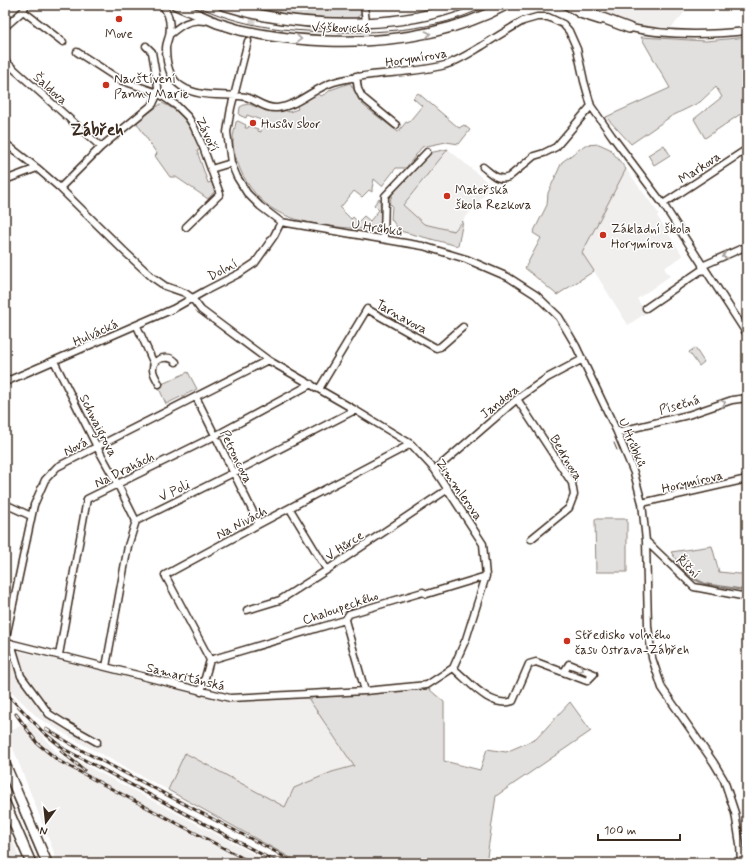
<svg xmlns="http://www.w3.org/2000/svg" width="752" height="868" font-family="Mynerve,sans-serif">
<rect width="100%" height="100%" fill="#fff"/>
<filter id="ink" filterUnits="userSpaceOnUse"><feTurbulence type="fractalNoise" baseFrequency=".025" numOctaves="2"/><feDisplacementMap in="SourceGraphic" scale="8" xChannelSelector="R" yChannelSelector="G"/><feConvolveMatrix kernelMatrix="1 2 1 2 8 2 1 2 1" color-interpolation-filters="sRGB"/></filter>
<g filter="url(#ink)">
<path fill="#f1efee" d="M583 5H691L671 28 648 27 626 22Z
M599 144 610 149 626 169 659 214 657 216 683 256 664 268 670 276 637 299 646 313 628 325 594 271 557 295 525 268 541 238 533 233 547 205 548 193 562 162 585 145Z
M448 149 492 186 454 231 424 224 403 206Z
M5 648 100 670 191 693 230 701 308 698 354 766 332 772 285 807 185 753 168 790 84 745 38 718 5 685Z
M29 721 59 755 71 763 74 759 271 863H58L7 733Z
M5 823 10 833 21 863H5Z"/>
<path fill="#e2e0de" stroke="#8e857e" d="M262 5H361V14L355 19 281 15 280 12 260 9Z
M641 37 706 41 747 37V113L739 115 705 138 694 119 722 97 716 87 700 102 670 117 631 144 606 117 670 88Z
M350 83 363 105 398 132 406 122 408 123 422 106 413 98 418 93 459 128 464 125 470 130 459 144 446 142 422 147 406 168H396L382 186 374 179 372 188V192L369 190 362 197 354 191 340 208 351 219 353 217 358 222 364 216 370 221 379 210 374 205 379 198 380 199 382 230C349 228 307 227 278 212 261 203 247 186 240 169 237 161 232 149 233 140 233 134 235 128 236 122L238 121 246 125 245 128H248L249 126 258 129V131L261 132 263 122H261V120L247 115 246 118 239 115 240 107 244 105 249 104 266 111 284 110 289 112 298 109 297 106 298 103 318 93 321 96 327 93 330 90Z
M162 103C185 113 190 128 201 149L197 151 208 183 212 182 215 191 208 199 176 177H170L155 156 157 154 138 125 137 122Z
M599 144 610 149 626 169 582 253 594 271 557 295 525 268 541 238 533 233 547 205 548 193 562 162 585 145Z
M664 145 670 155 654 165 648 155Z
M448 149 403 205 424 224 454 231 463 221 458 246 400 231 391 219 392 205 389 204 393 192 429 153Z
M695 348 704 362 699 366 689 352Z
M188 372 197 389 166 404 158 386Z
M595 519H627V572H596Z
M712 546 719 572 739 574 747 573V591L703 584 688 577 671 552Z
M429 689 444 702V761L480 770 487 749 506 752 536 739 570 702 591 731 496 796 486 863H300L168 790 185 753 285 807 294 788 332 772 354 766 308 698Z"/>
<g fill="none" stroke-linecap="round" stroke-linejoin="round">
<path stroke="#887e77" stroke-width="1.5" d="M670 558 691 577 706 584 747 590"/>
<path stroke="#d8d4d2" stroke-width="6" stroke-dasharray="6 3" stroke-linecap="butt" d="M248 41 255 10"/>
<defs>
<path id="street" d="M162 5C169 13 171 25 169 36 168 40 166 44 166 48 166 61 169 78 181 86 200 99 225 93 246 97 256 100 265 109 277 108 298 106 314 88 334 82 370 71 409 75 445 65 458 61 470 53 482 46 496 37 509 29 523 21L537 17H548L563 24 569 31 577 49 584 81 591 106 612 136 663 204 747 334
M364 5 366 22
M565 5 581 15 600 21
M256 6V5
M23 11 63 42
M5 27 23 11 26 5
M626 27C665 36 708 35 747 31
M169 35C180 26 189 18 205 21
M248 41 231 108 227 132 231 163 237 177 247 193 260 206 281 222 423 246 466 259 508 277 536 295 559 317 576 346 617 432 634 473 642 503 646 541 648 626 652 658 662 688 714 763 724 780 735 813 740 844 741 863
M77 52 120 80 158 93 177 106 188 117 193 125 203 147 220 194 186 227
M5 61 101 147
M356 76 358 89 362 97 396 125
M5 143 37 168 60 188 124 251 152 277 165 286 185 293 192 298 201 310 268 360 355 410 411 444 435 470 483 544 486 576 466 639 453 668 427 685 365 691 230 698 5 642
M483 167C491 173 498 182 509 177L534 156 544 153 556 147 591 106
M211 169 231 163
M5 180 37 168
M60 188 101 147 153 104 158 93V87L152 52 146 46
M663 204 747 149
M384 238 385 196 427 152
M702 266 747 246
M646 308 700 271 705 270
M137 326 154 364
M54 361 97 447 118 485 136 521
M5 382 173 309 205 291 240 273 255 263 274 236 281 222
M159 384C157 379 152 373 153 368 153 358 169 354 176 362
M319 389 367 309 436 348 440 347 463 327
M196 397 259 524
M517 399 572 483 574 495 569 508 531 539
M617 432 688 415 732 400 747 398
M435 470 517 399 547 378 583 359
M642 503 747 479
M5 504 31 516
M290 509 327 570
M646 541 694 587 747 597
M247 610 280 600 327 570 448 489
M345 620 365 691
M5 642 34 505 45 480 57 467 268 360
M11 643 21 676 49 714 70 727 97 742
M59 655 87 499 215 436 311 384
M210 660 165 575 259 524 411 444
M106 667 128 546 136 521 233 473 355 410
M453 668C469 681 490 709 513 701L529 664 536 662 587 681 594 674 569 664 564 672
M201 692 210 660 345 620 349 614 423 592 427 594 486 576"/>
<path id="secondary" d="M176 5 217 23 240 30
M223 5 244 11
M575 5 597 16 629 28
M265 16C324 27 404 27 461 5
M260 34C282 38 304 40 327 41 389 43 450 35 506 5
M5 764 47 863
M5 803 31 863"/>
</defs>
<use href="#street" stroke="#3b2a1e" stroke-width="9"/>
<use href="#secondary" stroke="#3b2a1e" stroke-width="12"/>
<use href="#street" stroke="#fff" stroke-width="6"/>
<use href="#secondary" stroke="#fff" stroke-width="9"/>
<path stroke="#3b2a1e" stroke-width="1" d="M195 5C241 27 284 31 335 32 370 33 406 31 441 23 458 19 474 12 490 5
M614 443 617 450
M5 778 41 863"/>
<defs>
<path id="rail" d="M5 692 43 732 64 749 278 863
M16 714 37 743 59 761 252 863
M46 729 81 750 276 852 294 863
M61 751 84 770"/>
</defs>
<use href="#rail" stroke="#3b2a1e" stroke-width="3"/>
<use href="#rail" stroke="#fff" stroke-width="1.5" stroke-dasharray="4.5" stroke-linecap="butt"/>
<defs>
<path id="secondary-bridge" d="M244 11 265 16
M240 30 260 34"/>
</defs>
<use href="#secondary-bridge" stroke="#3b2a1e" stroke-width="12" stroke-linecap="butt"/>
<use href="#secondary-bridge" stroke="#fff" stroke-width="9"/>
</g>
<defs><path id="oneway-chevron" d="M-2-3.5L2.5 0L-2 3.5" fill="none" stroke-width="1.6" stroke-linecap="round" stroke-linejoin="round"/></defs>
<g stroke="#a79f9a">
<use href="#oneway-chevron" transform="translate(428 34) rotate(-12)"/>
<use href="#oneway-chevron" transform="translate(299 39) rotate(4)"/>
<use href="#oneway-chevron" transform="translate(725 256) rotate(156)"/>
<use href="#oneway-chevron" transform="translate(723 403) rotate(-19)"/>
<use href="#oneway-chevron" transform="translate(581 669) rotate(21)"/>
</g>
</g>
<g fill="#c8321e" stroke="#fff" stroke-width="1.5">
<circle cx="119" cy="19" r="4"/>
<circle cx="106" cy="85" r="4"/>
<circle cx="253" cy="123" r="4"/>
<circle cx="447" cy="196" r="4"/>
<circle cx="603" cy="235" r="4"/>
<circle cx="567" cy="641" r="4"/>
</g>
<g text-anchor="middle" stroke-width="3" stroke-linejoin="round" paint-order="stroke">
<g font-size="13" fill="#3b2a1e" stroke="#fff">
<text transform="translate(341 27) rotate(1)" y="5">Výškovická</text>
<text transform="translate(416 57) rotate(-9)" y="5">Horymírova</text>
<text transform="translate(51 88) rotate(42)" y="5">Šaldova</text>
<text transform="translate(208 134) rotate(65)" y="5">Závoří</text>
<text transform="translate(699 167) rotate(-33)" y="5">Markova</text>
<text transform="translate(377 227) rotate(9)" y="5">U Hrůbků</text>
<text transform="translate(222 269) rotate(-28)" y="5">Dolní</text>
<text transform="translate(402 316) rotate(29)" y="5">Tarnavova</text>
<text transform="translate(95 332) rotate(-24)" y="5">Hulvácká</text>
<text transform="translate(499 401) rotate(-39)" y="5">Jandova</text>
<text transform="translate(679 404) rotate(-16)" y="5">Písečná</text>
<text transform="translate(99 425) rotate(63)" y="5">Schwaigrova</text>
<text transform="translate(633 442) rotate(67)" y="5">U Hrůbků</text>
<text transform="translate(75 446) rotate(-27)" y="5">Nová</text>
<text transform="translate(237 456) rotate(64)" y="5">Petroncova</text>
<text transform="translate(567 457) rotate(59)" y="5">Bedrnova</text>
<text transform="translate(124 469) rotate(-26)" y="5">Na Drahách</text>
<text transform="translate(692 481) rotate(-13)" y="5">Horymírova</text>
<text transform="translate(460 489) rotate(55)" y="5">Zimmlerova</text>
<text transform="translate(174 490) rotate(-26)" y="5">V Poli</text>
<text transform="translate(241 522) rotate(-28)" y="5">Na Nivách</text>
<text transform="translate(344 545) rotate(-34)" y="5">V Hůrce</text>
<text transform="translate(689 566) rotate(43)" y="5">Říční</text>
<text transform="translate(340 607) rotate(-19)" y="5">Chaloupeckého</text>
<text transform="translate(186 676) rotate(14)" y="5">Samaritánská</text>
</g>
<g font-size="13" fill="#3b2a1e" stroke="#fff" text-anchor="start">
<text x="119" y="38" text-anchor="middle">Move</text>
<text x="114" y="83">Navštívení<tspan x="114" dy="15">Panny Marie</tspan></text>
<text x="261" y="128">Husův sbor</text>
<text x="455" y="194">Mateřská<tspan x="455" dy="15">škola Rezkova</tspan></text>
<text x="611" y="233">Základní škola<tspan x="611" dy="15">Horymírova</tspan></text>
<text x="575" y="639">Středisko volného<tspan x="575" dy="15">času Ostrava-Zábřeh</tspan></text>
</g>
<g font-size="17" font-weight="bold" fill="#3b2a1e" stroke="#fff">
<text x="97" y="135">Zábřeh</text>
</g>
</g>
<rect width="752" height="868" fill="none" stroke="#fff" stroke-width="20"/>
<rect x="10" y="10" width="732" height="848" fill="none" stroke="#3b2a1e" stroke-width="1.5" filter="url(#ink)"/>
<g transform="translate(46 822) rotate(195)" stroke="#ffffff" stroke-width="3" paint-order="stroke">
<path d="M0-3L7 15L0 10L-7 15Z" fill="#3b2a1e"/>
<text y="-6" font-size="11" font-weight="bold" text-anchor="middle" fill="#3b2a1e">N</text>
</g>
<path d="M598 834v6h82v-6" fill="none" stroke="#3b2a1e" stroke-width="2"/>
<text x="604" y="834" font-size="12" fill="#3b2a1e" stroke="#ffffff" stroke-width="3" paint-order="stroke">100 m</text>
</svg>
